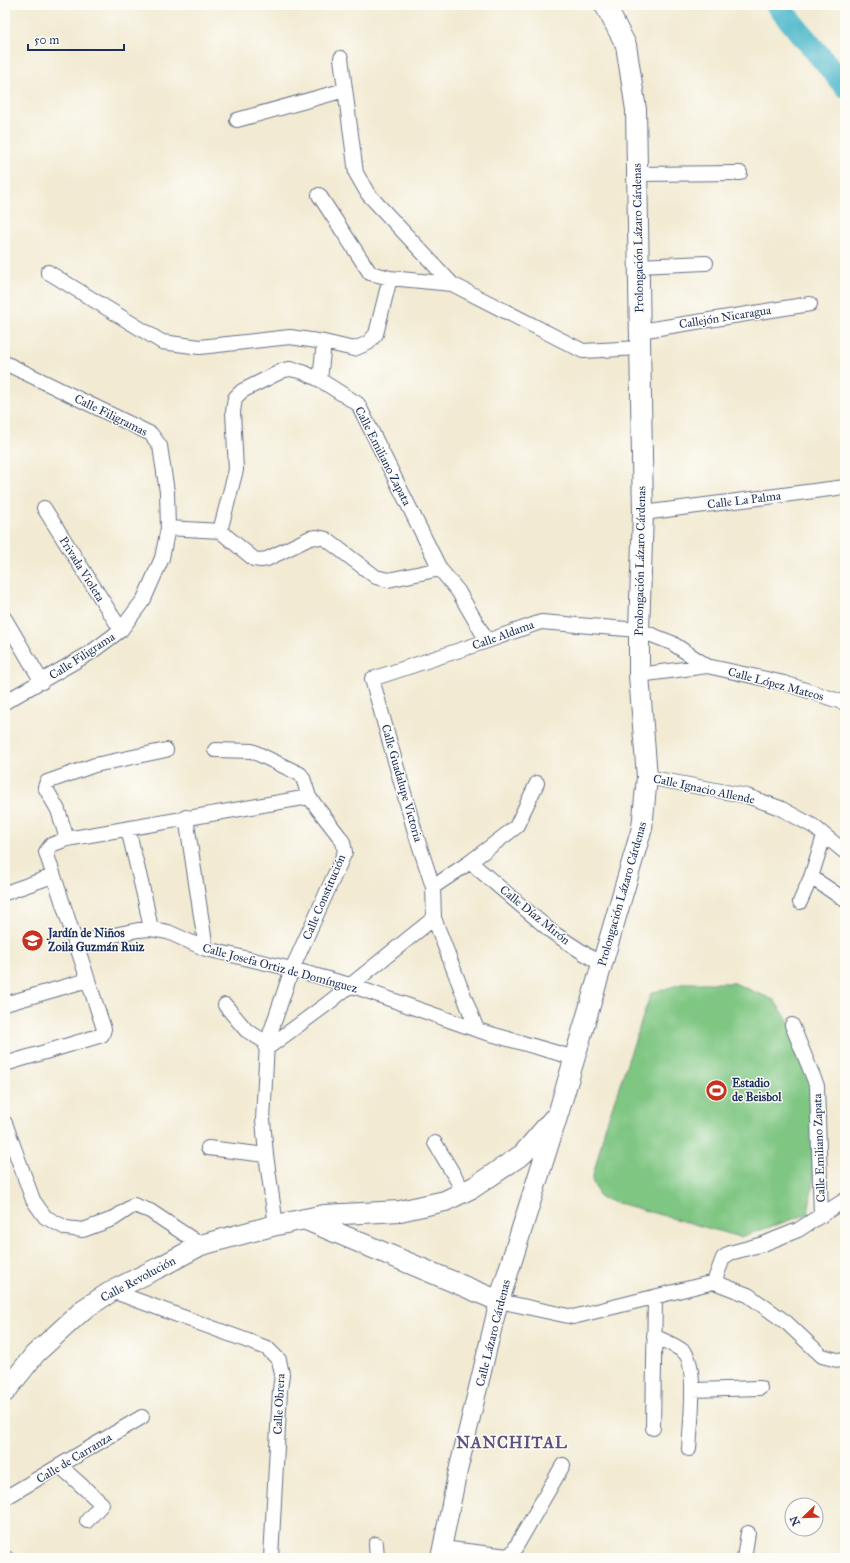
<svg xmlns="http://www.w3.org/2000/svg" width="850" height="1563" font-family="'IM FELL Great Primer',serif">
<rect width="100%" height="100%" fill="#fdfcf7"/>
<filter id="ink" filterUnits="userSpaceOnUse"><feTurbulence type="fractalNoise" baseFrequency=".025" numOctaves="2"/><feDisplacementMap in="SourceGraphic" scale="8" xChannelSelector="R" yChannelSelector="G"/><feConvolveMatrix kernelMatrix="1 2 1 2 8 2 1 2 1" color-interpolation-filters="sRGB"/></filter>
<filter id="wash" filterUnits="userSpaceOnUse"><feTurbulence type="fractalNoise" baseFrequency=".012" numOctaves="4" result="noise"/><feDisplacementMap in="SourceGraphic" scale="16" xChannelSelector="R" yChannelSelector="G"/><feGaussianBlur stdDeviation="0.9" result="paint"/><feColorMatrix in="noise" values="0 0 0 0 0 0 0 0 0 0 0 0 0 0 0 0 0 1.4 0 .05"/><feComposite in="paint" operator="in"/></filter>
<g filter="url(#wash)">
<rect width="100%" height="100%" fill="#f2ead2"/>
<path fill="#7fc682" stroke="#4d7a70" d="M685 983H734L774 1000 809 1051 821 1131 808 1214 740 1237 600 1198 592 1180 605 1128 651 993Z"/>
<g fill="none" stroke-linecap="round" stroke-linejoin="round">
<path stroke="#4eb8cb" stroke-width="23" d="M777 5 845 86"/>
</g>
</g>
<g filter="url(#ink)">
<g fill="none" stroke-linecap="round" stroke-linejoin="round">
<defs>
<path id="minor" d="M341 58 356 173 368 194 452 284 583 351 640 348
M237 120 345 90
M637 174 740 173
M319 195 370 273 390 278 452 284
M638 266 706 263
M48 272 162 342 200 347 290 337 324 342 354 349 368 343 376 334 390 278
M640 331 810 304
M5 363 151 434 160 446 167 492 168 528 162 558 144 599 121 630 90 653 5 702
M320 380 324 342
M44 508 121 630
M643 513 845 487
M168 528 220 531 254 559 261 560 267 559 310 538 317 537 326 539 376 577 388 580 440 569
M220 531 236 470 233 412 235 398 242 391 284 370 290 369 303 372 320 380 358 404 440 569 458 591 487 641
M5 619 42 682
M639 675 707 666 784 683 845 703
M215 750 252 751 300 774 303 778 309 797 339 836 343 842 345 852 292 969 267 1043 263 1120 266 1155 276 1225
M647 777 747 796 780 808 813 826 845 852
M186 817 206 949
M128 829 145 899 151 929
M67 839 58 810 45 787 47 782 95 765 166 750
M470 862 552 932 602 965
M811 877 845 900
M433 887 470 862 516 827 537 783
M5 893 53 876
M800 902 811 877 824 836
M434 918 477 1030
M75 943 138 930 151 929 168 932 206 949 292 969 350 985 477 1030 575 1058
M5 1004 88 980
M225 1005 246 1030 267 1043
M792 1025 817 1086 821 1216
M266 1049 327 1004 434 918 433 887 415 832 372 679 487 641 541 622 639 630 672 643 707 666
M5 1064 102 1035 104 1029 46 852 51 845 67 839 309 797
M5 1123 33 1200 45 1217 66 1228 83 1230 113 1219 134 1205 150 1211 201 1245
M435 1143 464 1192
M208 1148 266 1155
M714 1282 723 1258 730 1253 763 1244 798 1230 845 1200
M112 1291 267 1348 279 1360 282 1374 280 1390 271 1558
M499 1301 573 1317 714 1282 748 1295 787 1323 822 1356 845 1362
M654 1336C664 1341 676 1345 684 1352 698 1364 690 1430 689 1449
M693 1390 760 1388
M653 1428 655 1297
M60 1466 102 1504 87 1521
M5 1498 142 1417
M376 1544 377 1558
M442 1548 508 1556 513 1552 563 1465
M5 1557 6 1558
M744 1558 748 1533"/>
<path id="tertiary" d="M440 1558 457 1475 499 1301"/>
<path id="secondary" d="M304 1219 499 1301 559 1111 642 828 647 777 639 675V630L643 513 636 110 626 45 605 5
M5 1392 35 1354 84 1309 112 1291 160 1267 201 1245 272 1226 324 1215 400 1211 445 1201 474 1187 523 1154 553 1119"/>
</defs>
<use href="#minor" stroke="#667087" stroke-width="16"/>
<use href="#tertiary" stroke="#667087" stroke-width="20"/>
<use href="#secondary" stroke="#667087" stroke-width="22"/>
<use href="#minor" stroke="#fff" stroke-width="14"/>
<use href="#tertiary" stroke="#fff" stroke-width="18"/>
<use href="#secondary" stroke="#fff" stroke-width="20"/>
</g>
</g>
<defs>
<symbol id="school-disc" viewBox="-11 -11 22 22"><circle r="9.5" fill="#c8321e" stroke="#fdfcf7"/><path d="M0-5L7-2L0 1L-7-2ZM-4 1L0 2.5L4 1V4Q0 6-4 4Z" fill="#fff"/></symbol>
<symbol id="stadium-disc" viewBox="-11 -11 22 22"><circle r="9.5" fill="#c8321e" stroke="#fdfcf7"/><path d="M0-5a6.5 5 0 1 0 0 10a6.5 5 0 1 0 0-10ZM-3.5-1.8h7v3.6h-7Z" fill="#fff"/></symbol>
</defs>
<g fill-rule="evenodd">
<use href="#school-disc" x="20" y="928" width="25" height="25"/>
<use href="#stadium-disc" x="704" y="1078" width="25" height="25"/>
</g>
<g text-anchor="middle" stroke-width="3" stroke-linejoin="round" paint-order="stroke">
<g font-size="12" fill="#1b2f5e" stroke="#fdfcf7">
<text transform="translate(638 238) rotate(-91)" y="4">Prolongación Lázaro Cárdenas</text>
<text transform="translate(725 317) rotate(-9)" y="4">Callejón Nicaragua</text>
<text transform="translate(111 415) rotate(26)" y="4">Calle Filigramas</text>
<text transform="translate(383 456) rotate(63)" y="4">Calle Emiliano Zapata</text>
<text transform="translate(744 500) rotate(-7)" y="4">Calle La Palma</text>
<text transform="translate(640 561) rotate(-89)" y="4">Prolongación Lázaro Cárdenas</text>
<text transform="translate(82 569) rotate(58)" y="4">Privada Violeta</text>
<text transform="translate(503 635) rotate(-20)" y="4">Calle Aldama</text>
<text transform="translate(82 656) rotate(-33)" y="4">Calle Filigrama</text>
<text transform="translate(776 684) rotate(15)" y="4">Calle López Mateos</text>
<text transform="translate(402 783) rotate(74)" y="4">Calle Guadalupe Victoria</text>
<text transform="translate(704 789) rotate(12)" y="4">Calle Ignacio Allende</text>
<text transform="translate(622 894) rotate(-74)" y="4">Prolongación Lázaro Cárdenas</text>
<text transform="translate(324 897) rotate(-67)" y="4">Calle Constitución</text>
<text transform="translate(535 915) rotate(39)" y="4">Calle Díaz Mirón</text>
<text transform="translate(280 968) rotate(15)" y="4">Calle Josefa Ortiz de Domínguez</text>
<text transform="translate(819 1148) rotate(-92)" y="4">Calle Emiliano Zapata</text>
<text transform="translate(138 1279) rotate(-28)" y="4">Calle Revolución</text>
<text transform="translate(493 1333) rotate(-76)" y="4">Calle Lázaro Cárdenas</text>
<text transform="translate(279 1404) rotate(-87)" y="4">Calle Obrera</text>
<text transform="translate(74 1458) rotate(-31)" y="4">Calle de Carranza</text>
</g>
<g font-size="12" font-weight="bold" fill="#1b2f5e" stroke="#fdfcf7" text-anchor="start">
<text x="48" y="937">Jardín de Niños<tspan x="48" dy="14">Zoila Guzmán Ruiz</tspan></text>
<text x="732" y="1087">Estadio<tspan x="732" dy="14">de Beisbol</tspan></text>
</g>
<g font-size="16" font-weight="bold" letter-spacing="1" fill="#5f5281" stroke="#fdfcf7">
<text x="512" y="1448">NANCHITAL</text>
</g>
</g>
<rect width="850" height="1563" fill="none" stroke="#fdfcf7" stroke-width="20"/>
<g transform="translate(804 1517) rotate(247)"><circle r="19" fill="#fdfcf7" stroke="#a3aaba"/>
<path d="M0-3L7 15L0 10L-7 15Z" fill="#c8321e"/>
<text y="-6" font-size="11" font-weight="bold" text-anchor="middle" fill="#1b2f5e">N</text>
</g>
<path d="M28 44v6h96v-6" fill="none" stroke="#1b2f5e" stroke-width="2"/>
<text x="34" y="44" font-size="12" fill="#1b2f5e" stroke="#fdfcf7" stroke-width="3" paint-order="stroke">50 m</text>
</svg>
